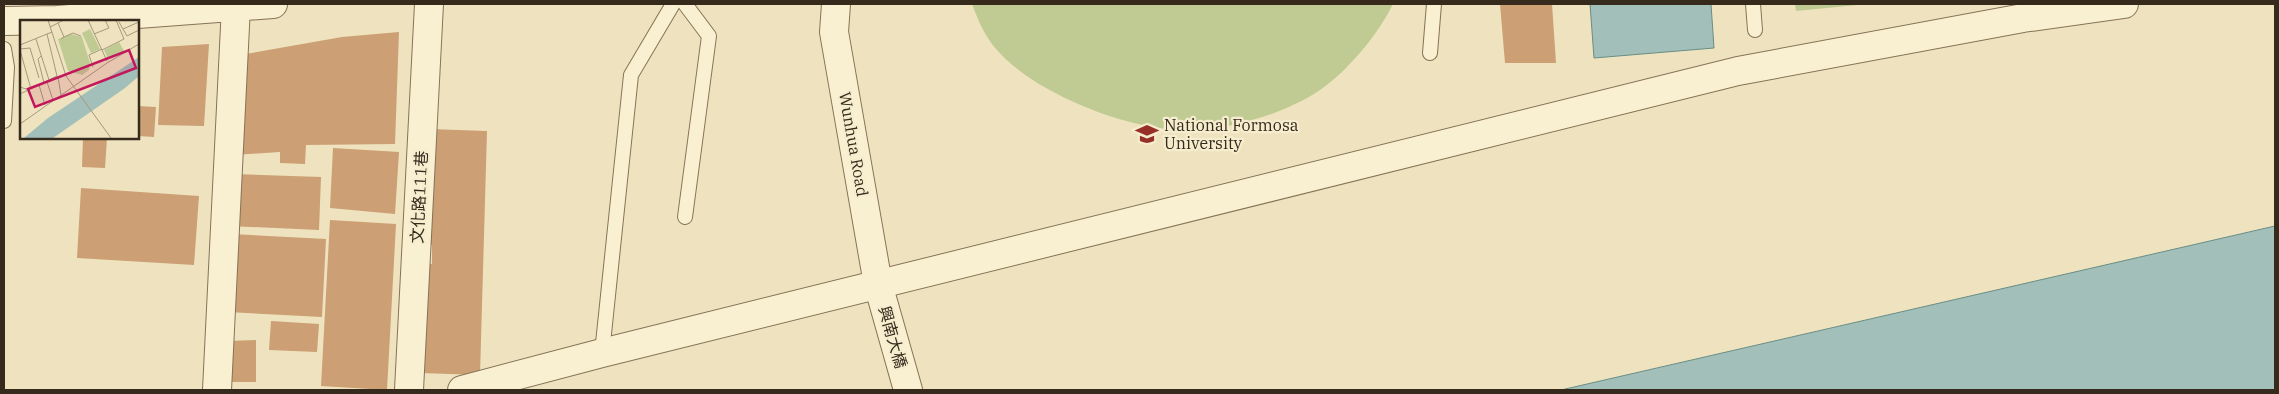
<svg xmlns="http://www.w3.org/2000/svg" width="2279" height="394" font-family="'IBM Plex Serif','Noto Sans TC',serif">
<rect width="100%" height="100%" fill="#eee3be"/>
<path fill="#c0cb93" d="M972 4H1393C1379 33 1348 71 1320 90 1280 117 1214 135 1165 129 1135 125 1106 116 1078 104 1049 91 1018 74 997 50 985 37 978 20 972 4Z
M1795 4H1868L1796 11Z"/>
<path fill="#a2bfb9" stroke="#698d86" d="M1590 4H1711L1714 48 1594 58Z
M2275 226V390H1561Z"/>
<path fill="#cc9f74" d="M1500 4H1552L1556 63H1505Z
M399 32 395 144 306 145 305 164 280 163V152L234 155 240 55 342 37Z
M209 44 204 126 158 125 162 47Z
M138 106 156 107 154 137 138 136Z
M429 129 487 131 480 375 420 373 423 263 432 264V245H425Z
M83 138H107L105 168 82 167Z
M333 148 399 152 395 214 330 208Z
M233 174 321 177 319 230 230 226Z
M81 188 199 196 194 265 77 258Z
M330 220 396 224 387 390 321 386Z
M231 234 326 239 322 317 227 312Z
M271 321 319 324 317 352 269 350Z
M256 340V382H229L228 341Z"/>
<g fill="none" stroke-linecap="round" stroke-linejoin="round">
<defs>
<path id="service" d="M1753 4 1755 30
M4 49 7 67 4 121
M1430 53 1434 4
M685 217 709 36 685 4
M602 353 631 75 673 4"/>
<path id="minor" d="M836 4 834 32 878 284
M4 21 57 20 273 4
M217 390 236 6
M409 390 429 4
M462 390 602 353 1738 71 2023 18 2124 4"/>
<path id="tertiary" d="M878 284 908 390"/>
</defs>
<use href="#service" stroke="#867357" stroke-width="16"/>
<use href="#minor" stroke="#867357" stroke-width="30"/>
<use href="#tertiary" stroke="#867357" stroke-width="30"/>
<use href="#service" stroke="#f9f0d1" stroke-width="14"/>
<use href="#minor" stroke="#f9f0d1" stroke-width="28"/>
<use href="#tertiary" stroke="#f9f0d1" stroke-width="28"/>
</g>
<defs>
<symbol id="university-bare" viewBox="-9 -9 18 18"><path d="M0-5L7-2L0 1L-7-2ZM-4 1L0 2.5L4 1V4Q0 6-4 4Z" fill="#952f27" stroke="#f5edce" stroke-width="2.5" paint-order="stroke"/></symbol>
</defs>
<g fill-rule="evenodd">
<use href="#university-bare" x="1131" y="118" width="32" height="32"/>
</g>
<g text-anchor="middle" stroke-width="4.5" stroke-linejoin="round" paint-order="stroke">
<g font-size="16" fill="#352a1c" stroke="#f5edce" text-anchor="start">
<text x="1164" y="131">National Formosa<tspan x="1164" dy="18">University</tspan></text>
</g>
<g font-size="16" fill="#352a1c" stroke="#f5edce">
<text transform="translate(854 144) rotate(80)" y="6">Wunhua Road</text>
<text transform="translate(419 197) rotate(-87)" y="6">文化路111巷</text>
<text transform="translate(893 337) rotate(74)" y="6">興南大橋</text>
</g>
</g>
<g transform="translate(20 20)">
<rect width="119" height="119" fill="#eee3be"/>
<path d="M70 9 80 29 71 33 62 13ZM51 14 62 17 70 43 69 50 62 55 48 51 38 19ZM99 22 104 31 88 39 84 30Z" fill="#c0cb93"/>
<path d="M119 37V56L105 68 33 118H4L28 98Z" fill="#a2bfb9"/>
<path fill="none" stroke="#a4997d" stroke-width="1" d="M28 0 46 56 91 118M68 0 87 41M96 0 104 19M99 2 103 9 119 2M38 3 44 17 41 19M30 7 44 0M103 9 107 16 119 10M74 14 89 8 85 0M44 17 53 13 61 16M16 19 29 60M0 25 32 12M0 29 10 28 19 58M0 30 11 69M82 30 104 19M21 36 18 39 24 63M73 47 69 35 82 29M38 57 41 75M27 62 33 80M19 65 25 85M0 67 9 70 12 81M0 74 37 56 27 14M0 104 87 43 119 24"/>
<path fill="#c2185b" fill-opacity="0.15" stroke="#c2185b" stroke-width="2.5" d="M109 30 116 48 15 87 8 69Z"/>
<rect width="119" height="119" fill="none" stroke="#352a1c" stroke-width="2.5"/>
</g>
<rect width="2279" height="394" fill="none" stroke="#352a1c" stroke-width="10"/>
</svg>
